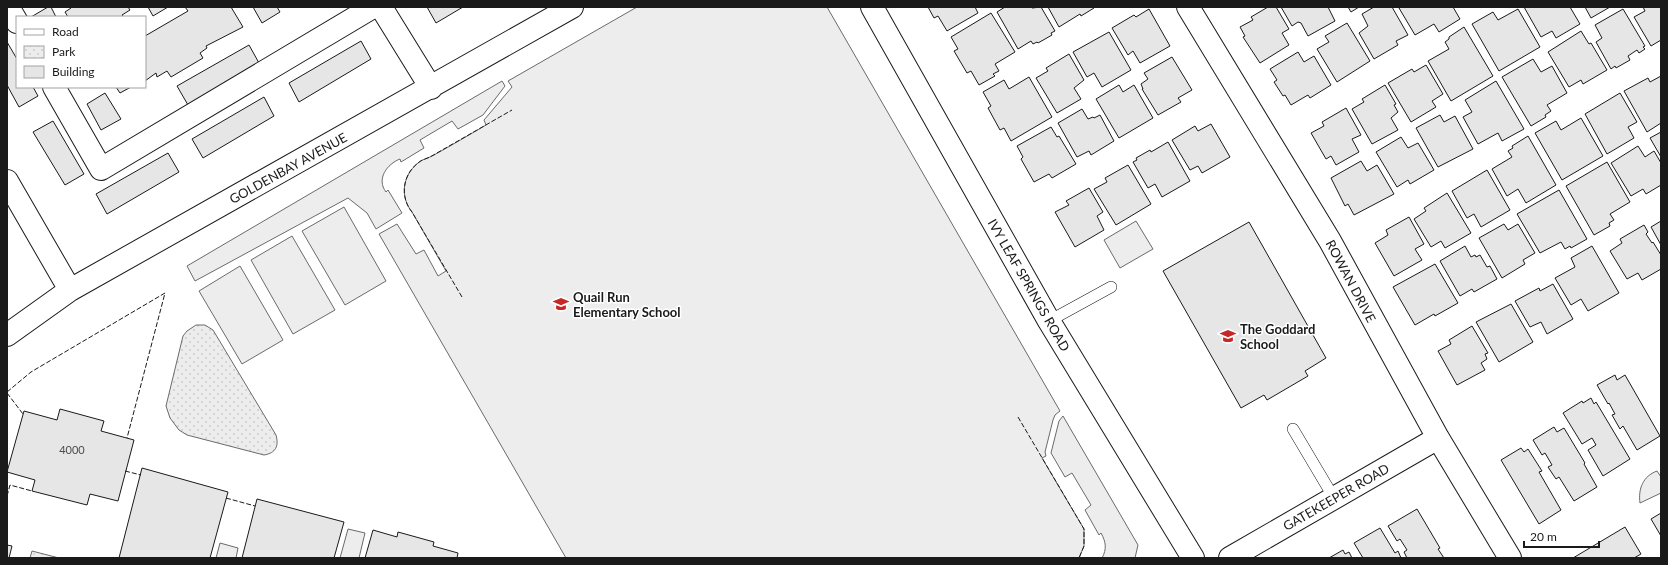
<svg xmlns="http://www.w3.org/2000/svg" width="1668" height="565" font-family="Lato,sans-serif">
<defs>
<pattern id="park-dots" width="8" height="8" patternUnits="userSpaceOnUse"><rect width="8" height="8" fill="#ededed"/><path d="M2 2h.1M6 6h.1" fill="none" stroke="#cbcbcb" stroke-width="1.8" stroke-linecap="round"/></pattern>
</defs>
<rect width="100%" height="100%" fill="#fff"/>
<path fill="#ededed" stroke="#6a6a6a" d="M637 7H827L1060 411 1055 415 1053 420 1045 452 1046 456 1042 458 1084 529V546L1079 558H566L379 234 397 224 416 254 424 250 438 276 446 271 412 212C400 197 402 176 418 163 422 159 429 158 434 155 452 145 469 135 486 125L484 120 512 87 508 81Z
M502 81 505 86 483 115 458 129 452 121 420 140 424 148 401 162 400 159C387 164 376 179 386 192L388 190 402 213 376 229 367 213 348 198 195 281 187 266Z
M344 207 386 281 345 305 302 231Z
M1136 221 1153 249 1120 268 1104 240Z
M292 236 335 310 293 334 251 260Z
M240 266 283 340 242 364 199 291Z
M1063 416 1138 545 1135 558H1102C1107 549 1106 542 1101 533L1099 535 1085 510 1091 505 1072 473 1065 477 1051 453 1059 421Z
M1657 471 1661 477V493L1640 503C1638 489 1643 476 1657 471Z
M348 529 365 533 359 558H340Z
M220 543 238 548 236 558H216Z"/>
<path fill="url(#park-dots)" stroke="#6a6a6a" d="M196 325H205L213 330 276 435C279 446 276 453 264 455L187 435 179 430 170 418 166 406 183 336 187 331Z
M32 551 59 558H30Z"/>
<path fill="#e6e6e6" stroke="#1a1a1a" d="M48 7H51L56 17H31Z
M70 7H128L130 10 122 15 124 17H68L65 12 71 8Z
M148 7H168L153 16Z
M185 7H231L243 27 206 46 207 48 200 53 203 58 171 77 167 71 157 77 156 73 145 81V36L188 11Z
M253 7H277L280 12 262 23Z
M427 7H463L436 23Z
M928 7H975L978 13 947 31 938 16 934 18Z
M1005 7H1032V8L1041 7 1055 31 1051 33 1052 35 1038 43 1037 42 1033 44 1031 41 1018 49 997 12Z
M1048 7H1093L1094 8 1081 16 1080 14 1059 27Z
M1268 7H1276L1289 29 1282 33 1289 45 1260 63 1243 37 1245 36 1240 27 1253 20 1251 17Z
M1281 7H1328L1335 21 1308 36 1301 23 1298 22 1292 26Z
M1348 7H1359L1351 12Z
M1374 7H1392L1408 35 1396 41 1398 45 1374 59 1359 33 1368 26 1362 14Z
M1401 7H1453L1460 19 1439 32 1434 24 1415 35 1399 8Z
M1524 7H1570L1580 24 1556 38 1552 31 1541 37Z
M1585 7H1610L1591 18Z
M1643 7H1661V40L1651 46 1634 17 1645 11Z
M1149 9 1170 46 1140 63 1133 51 1128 55 1112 28 1134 15 1136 17Z
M1518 9 1540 47 1499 71 1472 24 1493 12 1498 20Z
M1623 9 1645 46 1643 47 1645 49 1639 53 1637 50 1628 56 1630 60 1616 68 1615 66 1611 69 1596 42 1602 38 1595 25Z
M991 13 1015 52 995 64 999 71 993 74 995 76 979 85 971 71 967 73 954 51 958 49 951 37Z
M1347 23 1370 61 1337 82 1317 49 1329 42 1325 36Z
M1464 27 1493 76 1451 101 1428 61 1449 49 1445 42 1449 39V37Z
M1581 31 1589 44 1591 43 1607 70 1583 84 1581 80 1569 87 1548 52Z
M1109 32 1131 70 1102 87 1094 73 1087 77 1073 52Z
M361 41 371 59 299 102 289 83Z
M7 42 17 59V87H33L38 96 19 107 7 85Z
M249 45 259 63 188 105 177 86Z
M1298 52 1304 62 1314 56 1331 85 1310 98 1308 95 1291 105 1285 95 1283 96 1274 82 1277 80 1270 69Z
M1069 54 1084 80 1074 88 1081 99 1057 113 1036 78 1048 71 1046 68Z
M1172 57 1192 90 1178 98 1181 102 1158 115 1142 89H1143L1141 84 1148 79 1144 73Z
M1533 59 1541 72 1552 66 1567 93 1547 105 1551 111 1545 115 1546 117 1531 126 1502 77Z
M1426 65 1443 94 1432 101 1436 107 1411 122 1388 83 1412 69 1414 72Z
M1661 76V123L1647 132 1624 91 1648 78 1650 82Z
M1029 77 1052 117 1011 141 1004 128 1000 130 988 108 991 106 983 92 1004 80 1009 89Z
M1496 81 1524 129 1502 141 1498 133 1478 144 1463 117 1472 112 1465 100Z
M1119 85 1123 92 1134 85 1153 118 1119 138 1096 99Z
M1385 85 1396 104 1394 105 1398 112 1391 118 1398 130 1372 144 1352 109 1364 102 1362 99Z
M116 87H131L120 93Z
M105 93 121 119 101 130 87 104Z
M1620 93 1637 122 1628 127 1634 138 1607 154 1585 114Z
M264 97 274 116 203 158 192 139Z
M1346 108 1361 135 1352 139 1359 152 1336 165 1331 156 1326 159 1311 133 1324 126 1322 122Z
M1082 109 1088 119 1093 117 1094 118 1100 115 1114 141 1091 155 1089 151 1077 157 1058 123Z
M1440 115 1444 122 1455 116 1473 149 1438 167 1416 128Z
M1581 118 1603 156 1562 180 1535 133 1556 121 1561 130Z
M53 121 84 174 65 185 33 132Z
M1211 124 1230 157 1202 173 1198 166 1190 170 1172 140 1195 126 1198 131Z
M1051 127 1057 137 1059 136 1076 164 1052 178 1049 174 1034 182 1021 159 1023 157 1017 146Z
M1661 132V157L1650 138Z
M1528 136 1556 185 1526 203 1518 189 1507 196 1492 169 1512 157 1508 151 1513 148 1512 146Z
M1401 137 1408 148 1418 143 1434 170 1410 184 1408 180 1397 187 1376 152Z
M1168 142 1190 181 1162 197 1155 184 1148 188 1133 162 1137 160 1136 158 1150 150 1151 152Z
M1638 146 1645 157 1654 151 1661 163V185L1646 194 1643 189 1631 196 1611 163Z
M168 153 179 172 107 214 96 194Z
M1361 161 1367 171 1377 165 1394 194 1354 215 1348 204 1345 206 1331 178Z
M1607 162 1630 202 1610 214 1614 220 1609 223 1610 226 1594 235 1566 186Z
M1128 165 1151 204 1116 225 1094 189 1107 182 1105 178Z
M1487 170 1510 210 1481 227 1474 214 1467 218 1452 191Z
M1089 188 1103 212 1097 216 1104 230 1075 247 1055 212 1069 205 1066 201Z
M1559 190 1587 239 1571 248 1570 246 1565 249 1561 242 1540 253 1517 214Z
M1447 193 1471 233 1445 248 1441 241 1431 247 1414 219 1426 211 1424 208Z
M1409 217 1424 244 1415 249 1422 260 1394 276 1375 243 1388 235 1386 230Z
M1661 221V245L1651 227Z
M1249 222 1326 358 1305 371 1308 376 1267 400 1264 395 1241 408 1163 271Z
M1504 224 1508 230 1518 224 1535 253 1523 260 1525 264 1502 278 1479 238Z
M1644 225 1648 232 1646 234 1652 243 1653 242 1661 255V269L1642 280 1638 273 1627 279 1610 251 1622 243 1620 239Z
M1465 246 1471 257 1475 255 1476 257 1480 255 1487 267 1490 266 1497 279 1474 292 1472 289 1460 296 1440 261Z
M1592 246 1619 293 1588 311 1581 299 1571 305 1555 278 1575 267 1571 258Z
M1435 264 1458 303 1435 316 1434 314 1415 325 1393 287Z
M1553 284 1573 319 1547 334 1541 322 1530 327 1515 301 1539 288 1540 291Z
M1511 304 1533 342 1499 362 1476 322Z
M1472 326 1488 353 1485 354 1487 359 1481 363 1485 370 1457 385 1438 351 1451 344 1449 340Z
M1615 375 1617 380 1625 375 1660 436 1637 450 1623 426 1620 429 1612 415 1615 414 1609 403 1608 404 1597 385Z
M1591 398 1594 404 1596 402 1630 459 1603 476 1588 450 1596 445 1592 438 1582 444 1563 413 1582 401 1583 403Z
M60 409 104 421 101 431 134 440 118 501 90 494 87 505 32 491 35 480 7 472 24 411 57 420Z
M1554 427 1557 432 1564 428 1585 463 1584 464 1597 487 1574 501 1559 477 1556 479 1548 467 1552 465 1545 453 1542 455 1533 440Z
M1521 448 1524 452 1528 449 1542 471 1539 472 1561 510 1539 524 1501 460Z
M142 468 228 492 210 558H119Z
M257 499 344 522 334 558H242Z
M1417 509 1440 548 1438 549 1444 558H1407L1404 552 1407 550 1400 539 1397 541 1388 526Z
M1661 513V536L1651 519Z
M1625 527 1641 554 1634 558H1573Z
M1380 528 1395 553 1398 551 1401 558H1363L1354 543Z
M373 530 397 537 398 532 434 542 433 546 458 553 457 558H365Z
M7 545 12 546 9 558H7Z
M1343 550 1345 554 1349 552 1352 558H1329Z"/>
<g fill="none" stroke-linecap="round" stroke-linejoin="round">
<defs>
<path id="service" d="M1049 321 1111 287
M1293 429 1334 498"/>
<path id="minor" d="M8 7 17 22
M381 7 431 88
M1188 7 1330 241 1438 438 1510 558
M54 87 101 169 373 7
M7 181 70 290
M7 335 70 290 572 7
M1230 558 1438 438"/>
<path id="tertiary" d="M872 7 1049 321 1193 558"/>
</defs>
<use href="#service" stroke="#1a1a1a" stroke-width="12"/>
<use href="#minor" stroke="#1a1a1a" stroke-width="24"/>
<use href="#tertiary" stroke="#1a1a1a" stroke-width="24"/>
<use href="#service" stroke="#fff" stroke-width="11"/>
<use href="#minor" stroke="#fff" stroke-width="22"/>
<use href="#tertiary" stroke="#fff" stroke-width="22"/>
<path stroke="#1a1a1a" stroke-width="1" stroke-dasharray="5 2" stroke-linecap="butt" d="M462 297 412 212C400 198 402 175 418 163 421 160 426 159 430 157L512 110
M7 392 31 372 165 293 127 438
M7 393 23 414
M1018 417 1084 529V546L1079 558
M125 471 141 475
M7 496 10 485 32 491
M226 498 255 506"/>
</g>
<defs>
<symbol id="school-bare" viewBox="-9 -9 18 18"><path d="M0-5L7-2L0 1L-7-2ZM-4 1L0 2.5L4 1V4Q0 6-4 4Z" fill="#c62828" stroke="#fff" stroke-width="2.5" paint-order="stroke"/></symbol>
</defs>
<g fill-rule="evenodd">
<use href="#school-bare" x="550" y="293" width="22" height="22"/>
<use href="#school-bare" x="1217" y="325" width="22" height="22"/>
</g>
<g text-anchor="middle" stroke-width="3" stroke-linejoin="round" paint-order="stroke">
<g font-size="11" fill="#4d4d4d">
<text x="72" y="454">4000</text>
</g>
<g font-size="13" fill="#1a1a1a" stroke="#fff">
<text transform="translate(288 168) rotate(-29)" y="5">GOLDENBAY AVENUE</text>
<text transform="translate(1351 281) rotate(62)" y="5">ROWAN DRIVE</text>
<text transform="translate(1029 285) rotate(60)" y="5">IVY LEAF SPRINGS ROAD</text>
<text transform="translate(1336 497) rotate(-30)" y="5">GATEKEEPER ROAD</text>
</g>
<g font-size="13" font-weight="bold" fill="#1a1a1a" stroke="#fff" text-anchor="start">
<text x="573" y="302">Quail Run<tspan x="573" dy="15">Elementary School</tspan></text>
<text x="1240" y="334">The Goddard<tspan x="1240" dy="15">School</tspan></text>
</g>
</g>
<rect width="1668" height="565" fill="none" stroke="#1a1a1a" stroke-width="16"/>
<rect x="16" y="16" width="130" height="72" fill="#ffffff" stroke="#a3a3a3"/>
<rect x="24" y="29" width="20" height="6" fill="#ffffff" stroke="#a3a3a3"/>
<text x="52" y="36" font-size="12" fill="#1a1a1a">Road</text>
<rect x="24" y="46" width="20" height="12" fill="url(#park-dots)" stroke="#a3a3a3"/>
<text x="52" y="56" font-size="12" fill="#1a1a1a">Park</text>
<rect x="24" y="66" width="20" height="12" fill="#e6e6e6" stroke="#a3a3a3"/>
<text x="52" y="76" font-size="12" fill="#1a1a1a">Building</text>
<path d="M1524 541v6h75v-6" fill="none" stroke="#1a1a1a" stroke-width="2"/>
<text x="1530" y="541" font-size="12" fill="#1a1a1a" stroke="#ffffff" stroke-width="3" paint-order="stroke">20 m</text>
</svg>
